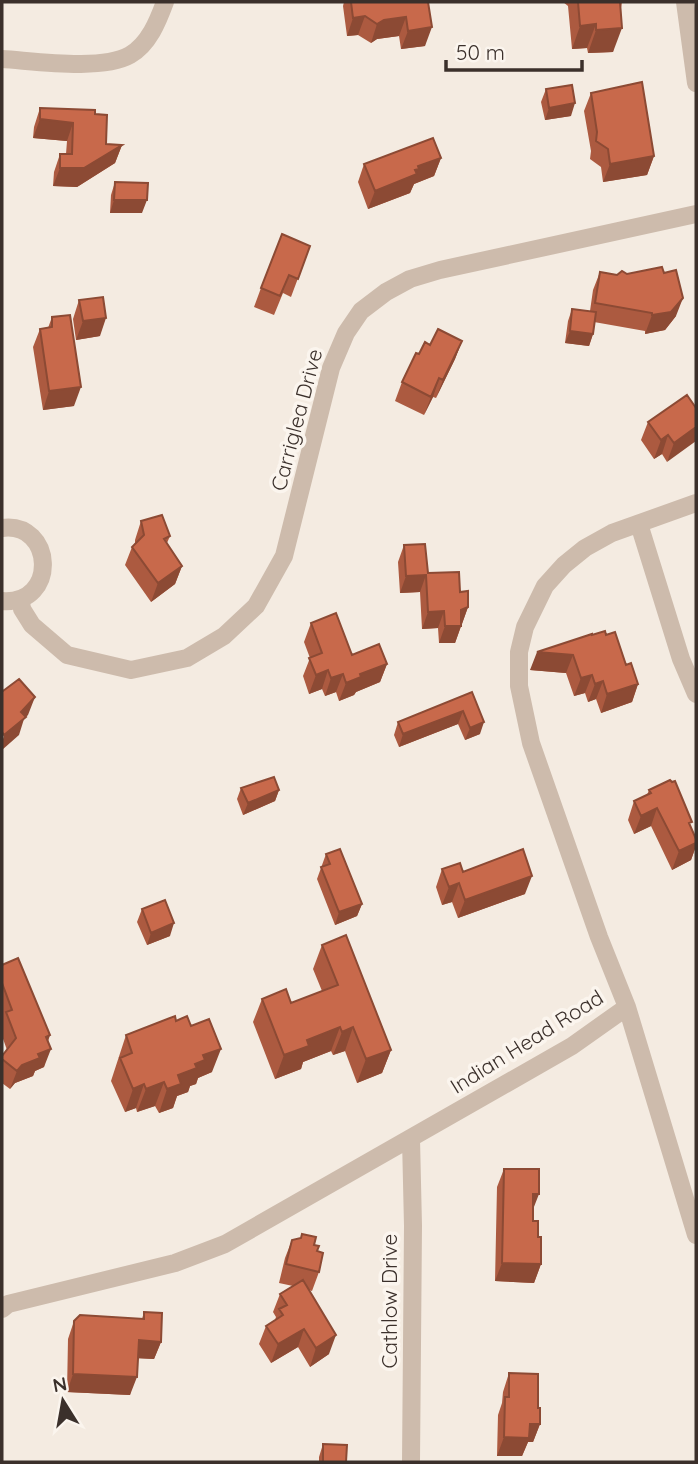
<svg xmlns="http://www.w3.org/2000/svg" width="698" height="1464" font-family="Quicksand,sans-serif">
<rect width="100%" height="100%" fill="#f4ebe1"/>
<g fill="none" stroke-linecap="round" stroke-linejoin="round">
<path stroke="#cdbbac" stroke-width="18" d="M685 2 696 83
M2 59C35 61 102 71 130 55 149 44 158 21 165 2
M696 503 612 533 585 548 564 565 545 586 525 627 519 652V686L531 743 599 937 627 1007 696 1235
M639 524 681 659 696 694
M2 528C54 521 59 605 2 601
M21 600 22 609 32 625 67 655 131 670 187 658 224 636 256 606 284 556 331 368 346 333 361 311 386 292 410 279 440 270 696 214
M411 1139 413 1226 411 1462
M2 1309 8 1304 175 1263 225 1244 572 1046 627 1007"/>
</g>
<path fill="#ac5a40" d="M344 2H428L425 46 401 49 399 36 377 39 371 43 358 35 347 36 343 6Z
M563 2H622L613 52 588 53 587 48 572 49 568 6Z
M546 89 571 116 545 120 541 102Z
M591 93 654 156 647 175 603 182 601 167 590 159 591 151 584 111Z
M40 108 95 114 106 144 122 145 115 163 77 187 53 186 54 172 60 154H66L67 141 33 138 34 127Z
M441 158 434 176 414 184 410 193 368 209 358 182 364 164Z
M115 182 142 213H110L111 195Z
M310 246 291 297 283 293 274 315 254 307 261 288Z
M600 272 676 316 665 330 645 334V331L594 322 593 334 589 346 565 343 568 321 572 309 590 311 593 290Z
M79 300 100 336 76 340 73 319Z
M52 317 74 406 43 410 33 347 40 329 48 328Z
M462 341 455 359 436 398 433 397 424 415 395 401 402 382 419 354 430 345Z
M696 408 667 462 662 454 654 459 641 440 648 422Z
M141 521 170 536 167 543 182 566 175 584 151 602 125 565 132 547 135 543V540Z
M404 545 428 573 460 592 468 607 455 643H439L438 628 422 629 420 592 400 593 398 562Z
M311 623 352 655 387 664 380 682 356 692 354 695 339 701 336 692 325 696 322 689 309 694 303 676 310 658 304 642Z
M592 635H606L638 684 632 702 601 713 596 699 588 702 585 693 574 696 566 673 530 670Z
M472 692 480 734 465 740 458 724 399 747 394 735 398 722Z
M241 788 279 790 275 801 243 815 237 799Z
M649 790 690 826 696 839V846L691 860 672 870 651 826 634 834 628 820 634 801 647 795Z
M326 854 362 904 357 916 335 925 317 879Z
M442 869 463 872 525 894 458 918 452 902 442 905 436 887Z
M142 909 170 936 147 945 137 922Z
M322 945 391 1050 382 1073 357 1083 345 1051 333 1055 331 1051 303 1062 301 1069 275 1079 253 1022 262 999 291 1003 322 991 313 969Z
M2 965 48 1042 44 1067 35 1071 33 1076 15 1083 10 1089 2 1083V1056L7 1050 2 1036 3 1022Z
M176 1021 212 1072 198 1078 196 1084 190 1086 188 1092 177 1096 173 1108 159 1113 155 1106 137 1112 136 1108 125 1112 111 1081 126 1035Z
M504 1169 533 1209V1221L538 1237 541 1264 534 1283 495 1281 497 1187Z
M292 1240 314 1245 317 1251 319 1272 312 1291 309 1290 329 1354 310 1367 298 1347 271 1363 259 1344 266 1326 275 1320 276 1317 273 1312 280 1294 293 1286 279 1283 285 1258Z
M144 1312 161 1342 154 1359 138 1358 130 1395 67 1392 68 1339 74 1321 142 1319Z
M509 1373 538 1408 540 1424 533 1442H528L522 1456H497L498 1415 502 1403 503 1392Z
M323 1444 346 1462H319V1457Z"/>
<path fill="#8c4a34" d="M365 16 358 35 347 36 353 18Z
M406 17 399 36 377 39 371 43 377 24 384 20Z
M596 24 587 48 572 49 580 26Z
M432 27 425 46 401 49 408 31Z
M622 28 613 52 588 53 596 30Z
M575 103 571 116 545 120 549 108Z
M40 119 73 123 67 141 33 138Z
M122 145 115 163 77 187 53 186 60 168Z
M654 156 647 175 603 182 610 164Z
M441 158 434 176 414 184 410 193 368 209 375 191 415 170 418 166Z
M114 200H147L142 213H110Z
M683 298 676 316 665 330 645 334 652 315Z
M106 318 100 336 76 340 83 321Z
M570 331 593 334 589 346 565 343Z
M462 341 455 359 436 398 443 380Z
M439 378 433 397 424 415 431 397Z
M81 387 74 406 43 410 49 391Z
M696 427V441L667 462 674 443Z
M668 435 662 454 654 459 661 440Z
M182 566 175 584 151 602 158 583Z
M426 575 420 592 400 593 406 576Z
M468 607 462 624 455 626 461 610Z
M444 611 438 628 422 629 428 612Z
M445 626H461L455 643H439Z
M537 652 573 655 566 673 530 670Z
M387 664 380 682 356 692 354 695 339 701 346 683 360 674Z
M328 670 322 689 309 694 316 675Z
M343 674 336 692 325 696 331 678Z
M592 675 585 693 574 696 581 678Z
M603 681 596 699 588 702 595 684Z
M638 684 632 702 601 713 607 694Z
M35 697 28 715 24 719 19 735 2 750V743L4 735 21 712Z
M463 711 458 724 399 747 403 734Z
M484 722 480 734 465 740 470 728Z
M279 790 275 801 243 815 248 803Z
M657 808 651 826 634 834 641 816Z
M696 843V846L691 860 672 870 679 851Z
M532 876 525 894 458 918 465 900Z
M459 883 452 902 442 905 449 887Z
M362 904 357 916 335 925 339 912Z
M174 923 170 936 147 945 151 933Z
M340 1027 331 1051 303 1062 301 1069 275 1079 284 1055 307 1040Z
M353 1027 345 1051 333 1055 342 1032Z
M50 1035 45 1051 51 1049 44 1067 35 1071 33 1076 15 1083 10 1089 17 1071 46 1037Z
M221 1049 212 1072 198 1078 196 1084 190 1086 188 1092 177 1096 173 1108 159 1113 167 1089 178 1075 203 1055Z
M391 1050 382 1073 357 1083 366 1059Z
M164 1082 155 1106 137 1112 146 1089Z
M144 1084 136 1108 125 1112 133 1089Z
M533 1194H539L532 1212Z
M502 1263 541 1264 534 1283 495 1281Z
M304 1329 298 1347 271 1363 278 1344Z
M336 1335 329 1354 310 1367 316 1348Z
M139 1340 161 1342 154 1359 132 1358Z
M73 1374 137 1377 130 1395 67 1392Z
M530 1424H540L533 1442H528L522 1456H497L504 1437Z"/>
<path fill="#c8694b" stroke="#8c4a34" stroke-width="2" d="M351 2H428L432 27 408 31 406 17 384 20 377 24 365 16 353 18Z
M578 2H620L622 28 596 30V24L580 26Z
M642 82 654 156 610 164 608 149 596 141 597 132 591 93Z
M572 85 575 103 549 108 546 89Z
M40 108 95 110V114L107 115 106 144 122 145 84 168H60V154H72L73 123 40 119Z
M433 138 441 158 418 166 419 169 415 170 417 174 375 191 364 164Z
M115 182 148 183 147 200H114Z
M282 234 310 246 298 279 289 275 280 296 261 288Z
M662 267 664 273 676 270 683 298 671 312 652 315V313L595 303 600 272 617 275 622 271 627 274Z
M103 297 106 318 83 321 79 300Z
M572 309 596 312 593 334 570 331Z
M70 315 81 387 49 391 40 329 52 327V317Z
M438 329 462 341 443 380 439 378 431 397 402 382 416 353 419 354 425 342 430 345Z
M687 395 696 408V427L674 443 668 435 661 440 648 422Z
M162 515 170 536 164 539 182 566 158 583 132 547 144 535 141 521Z
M425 544 428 573 459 572 460 592 468 591V607L461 610V626H445L444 611 428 612 426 575 406 576 404 545Z
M336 613 352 655 379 644 387 664 360 674 361 677 346 683 343 674 331 678 328 670 316 675 309 658 322 653 311 623Z
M605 631 606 635 615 632 626 665 631 663 638 684 607 694 603 681 595 684 592 675 581 678 573 655 537 652 592 634V635Z
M19 679 35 697 21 712 26 717 4 735 2 732V690L3 691Z
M472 692 484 722 470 728 463 711 403 734 398 722Z
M274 777 279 790 248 803 241 788Z
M670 780 672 782 675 781 692 822 689 823 696 839V843L679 851 657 808 641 816 634 801 651 793 649 790Z
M340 849 362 904 339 912 321 867 330 864 326 854Z
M523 849 532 876 465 900 459 883 449 887 442 869 460 863 463 872Z
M165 900 174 923 151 933 142 909Z
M346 935 391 1050 366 1059 353 1027 342 1032 340 1027 307 1040 309 1046 284 1055 262 999 286 989 291 1003 338 985 322 945Z
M18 958 50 1035 46 1037 51 1049 38 1054 40 1058 22 1065 17 1071 2 1059V1056L16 1038 6 1012 12 1010 2 983V965Z
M175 1016 176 1021 187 1016 191 1026 209 1019 221 1049 203 1055 205 1060 195 1064 197 1068 178 1075 181 1084 167 1089 164 1082 146 1089 144 1084 133 1089 120 1058 132 1053 126 1035Z
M504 1169H539V1194H533V1221H538V1237H541V1264L502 1263Z
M302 1234 316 1237 314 1245 319 1246 317 1251 323 1253 319 1272 286 1264 292 1240 301 1238Z
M303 1280 336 1335 316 1348 304 1329 278 1344 266 1326 283 1315 279 1309 287 1305 280 1294Z
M144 1312 162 1313 161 1342 139 1340 137 1377 73 1374 74 1321 80 1315 144 1319Z
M509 1373 538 1374V1408H540V1424H530L529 1438 504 1437 505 1397H509Z
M323 1444 347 1445 346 1462H323Z"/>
<g text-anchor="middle" stroke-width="7" stroke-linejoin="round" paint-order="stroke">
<g font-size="21" fill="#3b302b" stroke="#fbf5ee">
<text transform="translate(297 420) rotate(-75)" y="7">Carriglea Drive</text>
<text transform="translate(527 1042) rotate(-32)" y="7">Indian Head Road</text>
<text transform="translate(390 1301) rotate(-90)" y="7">Cathlow Drive</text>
</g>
</g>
<rect width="698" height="1464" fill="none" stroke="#3b302b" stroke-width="7"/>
<g transform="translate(63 1401) rotate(349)" stroke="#fbf5ee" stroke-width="5" paint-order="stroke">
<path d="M0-5L12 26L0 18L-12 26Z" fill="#3b302b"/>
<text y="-10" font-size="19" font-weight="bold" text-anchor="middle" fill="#3b302b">N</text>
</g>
<path d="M446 60v10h136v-10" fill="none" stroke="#3b302b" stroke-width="3.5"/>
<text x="456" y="60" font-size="21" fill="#3b302b" stroke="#fbf5ee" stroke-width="5" paint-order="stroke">50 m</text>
</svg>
